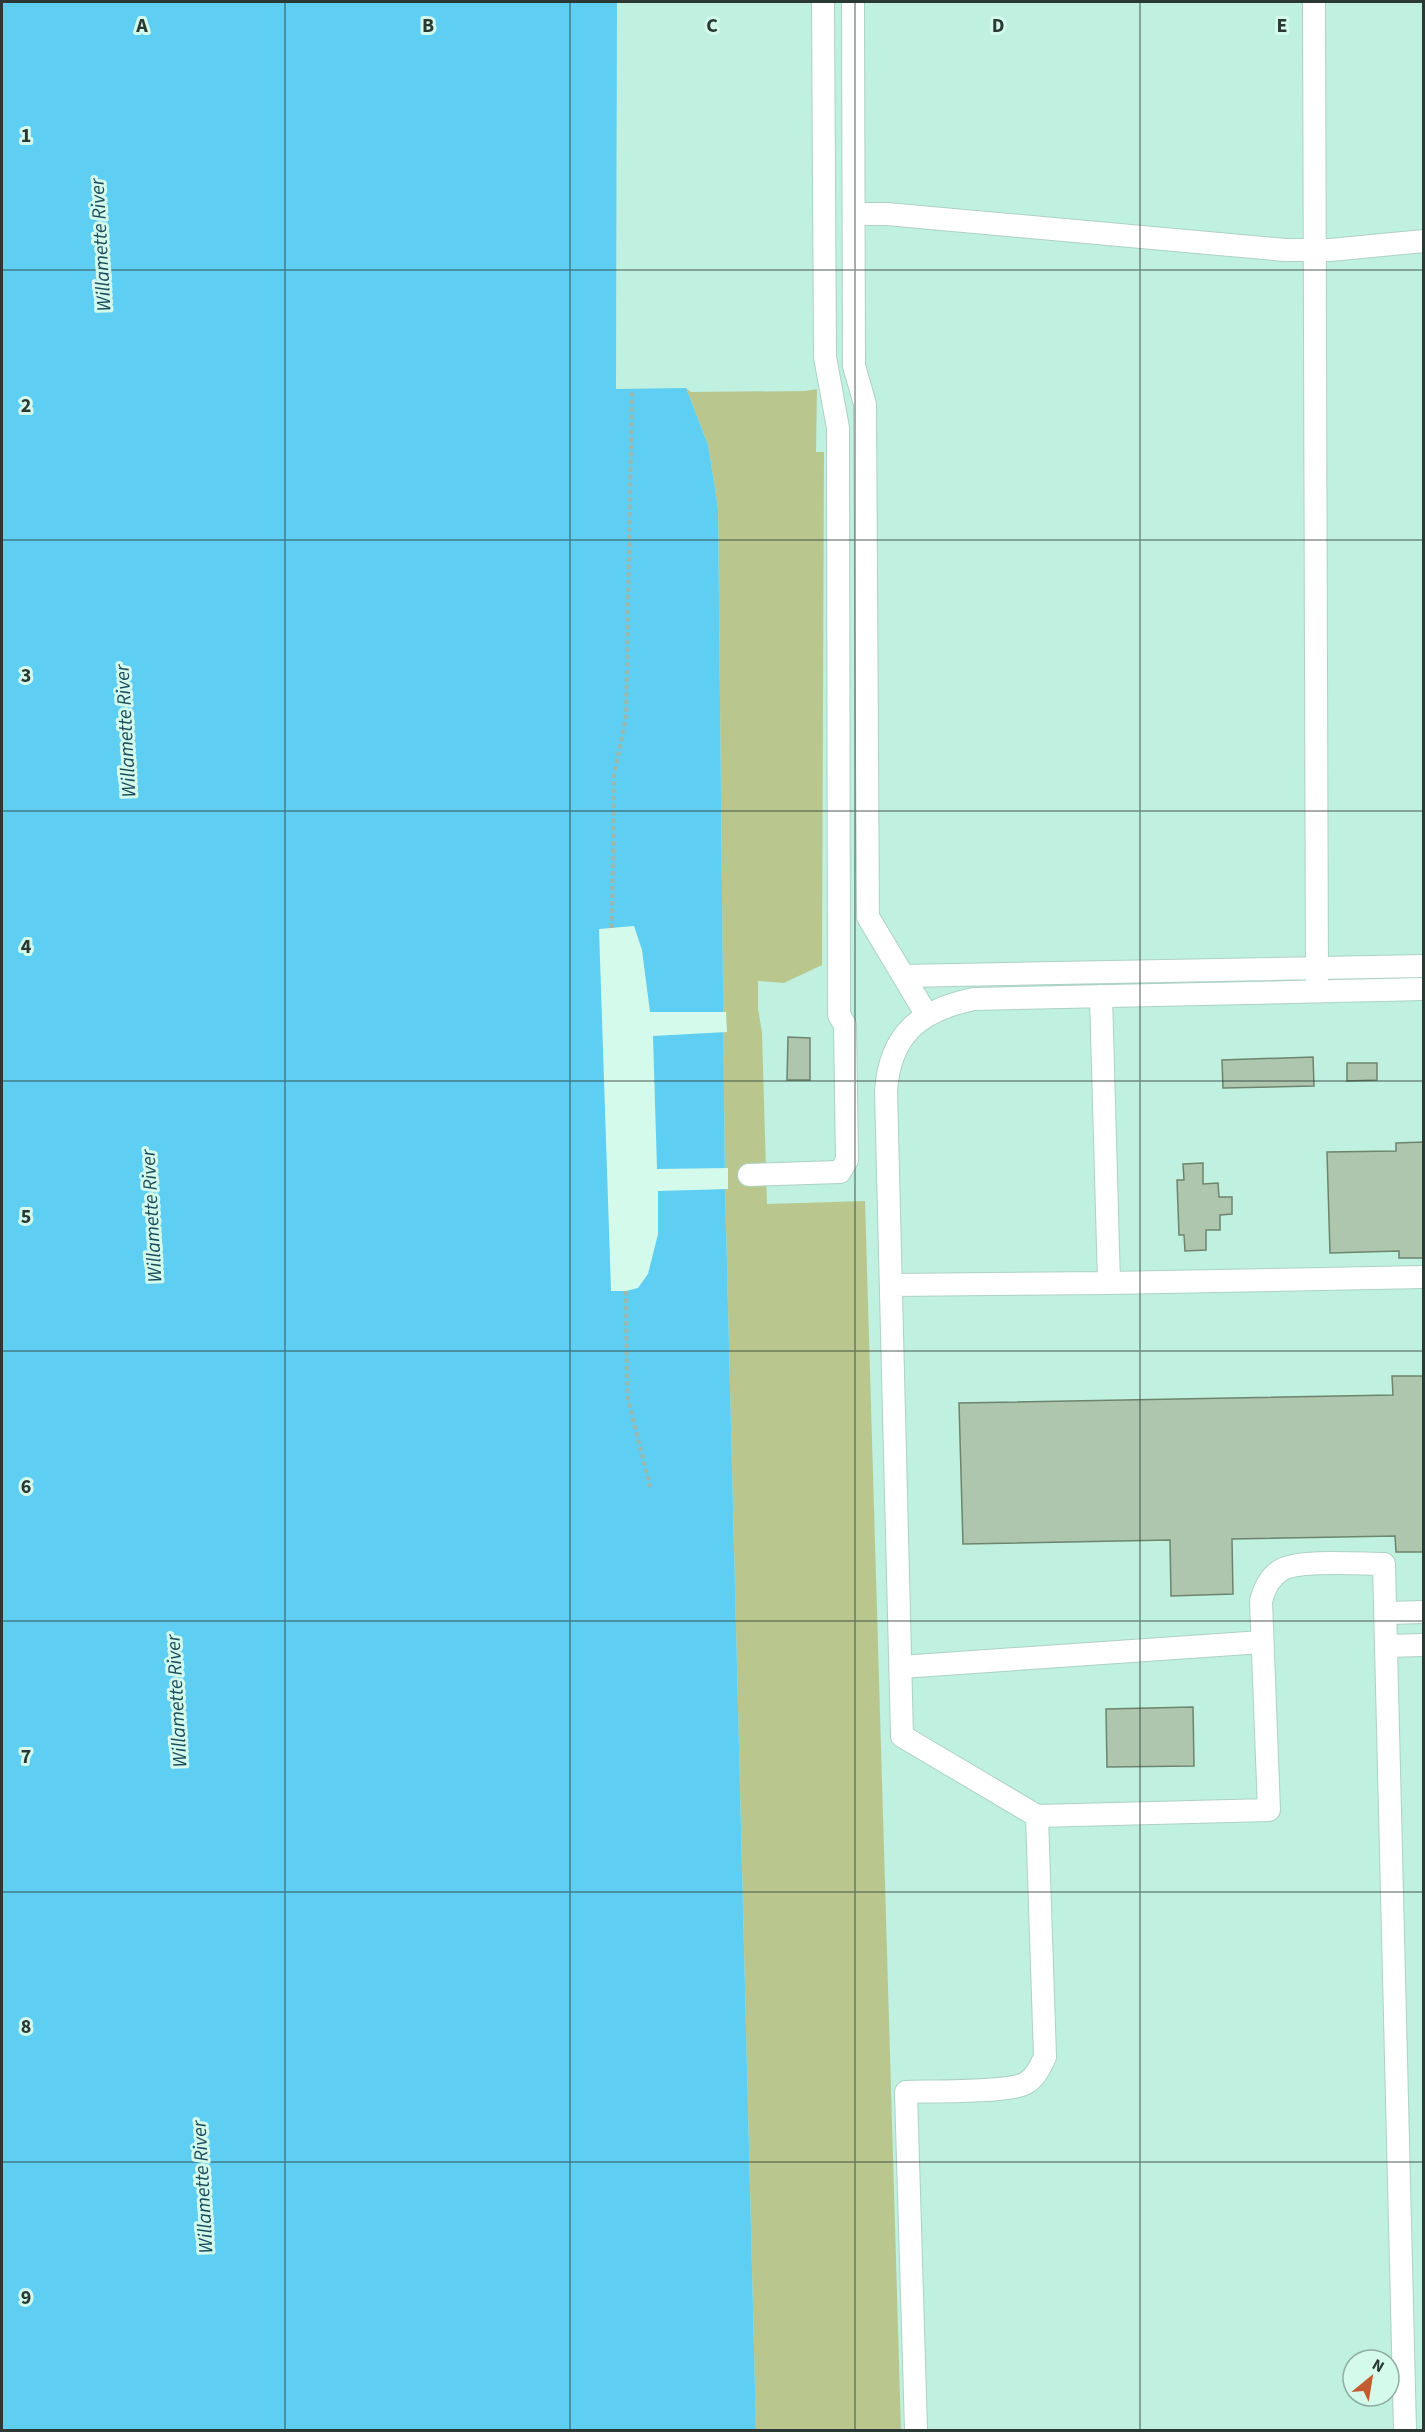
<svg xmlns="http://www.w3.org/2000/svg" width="1425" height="2432" font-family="'Source Sans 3',sans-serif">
<rect width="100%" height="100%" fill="#d4faec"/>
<path fill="#c0f0df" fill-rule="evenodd" d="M617 2H1423V2430H756L616 389ZM1353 2360H1389V2396H1353Z"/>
<path fill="#b9c78e" d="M686 388 691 392 805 391 817 389 816 452H824L822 965 784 983 758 981V1008L762 1033 767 1204 865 1201 901 2430H756L725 1186 718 508 708 445Z"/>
<path fill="#5ecef2" d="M2 2H617L616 389 686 388 708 445 718 508 725 1186 756 2430H2Z"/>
<path fill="#d4faec" d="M634 926 642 950 650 1012H726L727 1032 653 1036 657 1169 728 1168V1189L658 1191V1234L648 1274 638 1288 626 1291H611L599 929Z"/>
<path fill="#adc6ad" stroke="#6d846d" stroke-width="1.5" d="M788 1037 810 1038V1080H787Z
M1313 1057 1314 1086 1223 1088 1222 1060Z
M1347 1063H1377V1080L1347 1081Z
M1424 1142V1258H1399V1251L1330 1253 1327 1152 1396 1151V1143Z
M1203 1163V1184L1218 1183 1219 1197H1232V1214L1220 1215V1230H1206V1250L1185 1251 1184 1235H1179L1177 1180H1184L1183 1164Z
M1392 1376H1424V1552H1396L1395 1536 1232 1539 1233 1594 1171 1596 1170 1540 963 1544 959 1403 1393 1395Z
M1193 1707 1194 1766 1107 1767 1106 1709Z"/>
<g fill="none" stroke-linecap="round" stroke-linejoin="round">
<defs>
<path id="minor" d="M853 2 854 366 865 404 868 917 926 1014
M1314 2 1317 991
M854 214H887L1285 250H1330L1424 241
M904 976 1424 966
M1101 996 1109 1283
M749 1175 840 1172 847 1160 845 1025 839 1015 838 428 825 357 823 2
M891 1285 1109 1283 1424 1277
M1385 1613 1424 1612
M1386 1646 1424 1645
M901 1667 1262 1642
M1037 1816 1269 1810 1261 1601C1264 1589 1270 1577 1281 1570 1299 1559 1360 1564 1384 1564L1405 2430
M916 2430 906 2092C929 2091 1010 2093 1026 2083 1036 2077 1040 2067 1045 2057L1037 1816 902 1736 886 1091C890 1033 921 1010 974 999L1424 989"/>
</defs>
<use href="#minor" stroke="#add2c4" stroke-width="24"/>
<path stroke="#9ab8ad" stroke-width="4" stroke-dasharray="4.5 3" stroke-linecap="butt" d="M612 928 614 775 626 717 632 389
M626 1291 627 1395 650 1487"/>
<use href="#minor" stroke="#fff" stroke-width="22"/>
</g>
<path fill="none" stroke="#2a3934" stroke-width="1.5" stroke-opacity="0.55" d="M285 2V2430M570 2V2430M855 2V2430M1140 2V2430M2 270H1424M2 540H1424M2 811H1424M2 1081H1424M2 1351H1424M2 1621H1424M2 1892H1424M2 2162H1424"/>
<g text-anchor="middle" stroke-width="6" stroke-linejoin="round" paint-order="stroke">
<g font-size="20" font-style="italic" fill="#1b4b5b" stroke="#d4faec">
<text transform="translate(100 245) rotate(-93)" y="7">Willamette River</text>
<text transform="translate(125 731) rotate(-93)" y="7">Willamette River</text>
<text transform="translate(151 1216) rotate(-93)" y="7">Willamette River</text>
<text transform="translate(176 1701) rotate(-93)" y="7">Willamette River</text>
<text transform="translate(202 2187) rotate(-93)" y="7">Willamette River</text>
</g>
</g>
<g font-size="20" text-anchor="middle" font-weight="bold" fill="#2a3934" stroke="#d4faec" stroke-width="6" stroke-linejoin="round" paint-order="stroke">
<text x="142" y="32">A</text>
<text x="428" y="32">B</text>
<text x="712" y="32">C</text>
<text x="998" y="32">D</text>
<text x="1282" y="32">E</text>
<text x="26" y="142">1</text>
<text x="26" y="412">2</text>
<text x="26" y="682">3</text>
<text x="26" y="953">4</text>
<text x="26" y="1223">5</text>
<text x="26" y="1493">6</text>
<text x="26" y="1763">7</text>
<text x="26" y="2033">8</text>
<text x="26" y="2304">9</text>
</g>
<rect width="1425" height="2432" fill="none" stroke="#2a3934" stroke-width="6"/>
<g transform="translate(1371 2378) rotate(30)"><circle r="28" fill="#d4faec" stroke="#90ada2" stroke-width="1.5"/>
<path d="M0-4.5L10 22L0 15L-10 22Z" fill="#c35d2f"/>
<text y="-9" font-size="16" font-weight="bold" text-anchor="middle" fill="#2a3934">N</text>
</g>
</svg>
